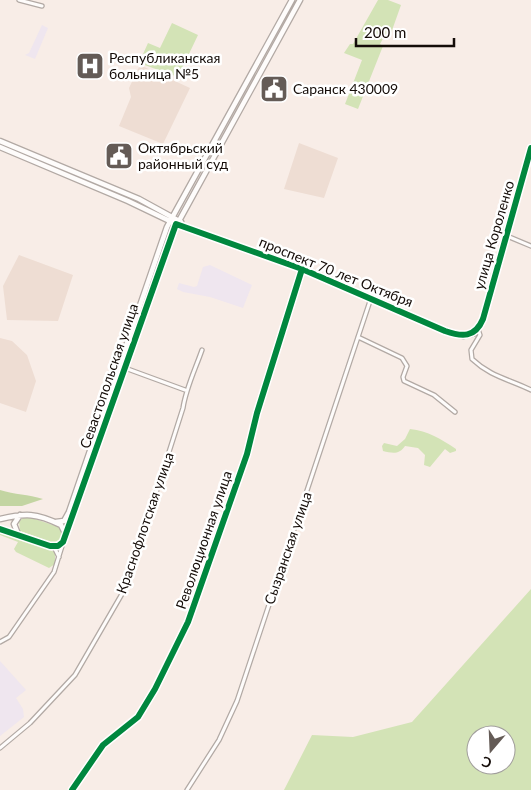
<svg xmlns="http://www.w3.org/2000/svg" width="531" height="790" font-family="Lato,sans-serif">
<rect width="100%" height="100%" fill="#f8ede7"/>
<path fill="#efe6ef" d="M42 25 48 28 35 59 25 55 29 53Z
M210 265 252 285 243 308 210 297 183 292 177 289 179 283 194 287 197 286 203 267Z
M0 661 26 690 16 698 23 709 24 717 0 736Z"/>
<path fill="#eeddd3" d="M140 65 190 88 163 144 119 126 131 97 129 88Z
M299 143 338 158 324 198 284 189Z
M19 255 73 275 58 321 7 320 3 286Z
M0 338 12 341 27 355 36 381 26 412 0 403Z"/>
<path fill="#d3e3b6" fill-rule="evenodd" d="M378 0H388L401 5 390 36 385 35 380 44 383 46 358 109 345 104 362 60 344 53 350 44H353Z
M172 23 198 35 178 77 139 63 148 43 160 48Z
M410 429C428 431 441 439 456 449V451L450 453 445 449 430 467 424 465 425 455 418 448 405 446C399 455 392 453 383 451L382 446 384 443 397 446 405 439Z
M26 516 62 528 63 538 53 543 20 531 19 521Z
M0 532 55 552V564L49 568 16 552 14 549 18 542 0 535Z
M531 589V790H284L312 735 353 737 412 722ZM476 735H506V765H476Z"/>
<path fill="#c3d5a2" d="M0 490C15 495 28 494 43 499L22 506H0Z"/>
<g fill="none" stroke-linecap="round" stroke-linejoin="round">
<defs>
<path id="street" d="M19 0 42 6
M507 236 531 246
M478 329 480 335 471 350 472 359C491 377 509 379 531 390
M358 337 402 358 407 366 403 377 404 381 434 395 455 412
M125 368 185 390
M54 547 59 557
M0 642 9 637 54 572 63 543
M0 748 30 723 75 675 126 587 183 408C186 388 195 370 202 350
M72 790 103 745 138 717 155 689 188 622 247 454 257 413 302 269
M187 790 219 740 237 701 371 298"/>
<path id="secondary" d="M0 141 139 199 181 222
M0 147 128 201 176 224 302 269 445 331 463 336 475 333 483 319 531 148
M0 519C26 513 36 513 61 525L66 535
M56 522 64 521 69 512 167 227 292 0
M0 529 50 546H58L63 542 174 230 300 0
M18 534 14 524 20 515"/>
</defs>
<use href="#street" stroke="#b2a9a4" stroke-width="5.5"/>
<use href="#secondary" stroke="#b2a9a4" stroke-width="7"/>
<use href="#street" stroke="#fefcfb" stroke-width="3"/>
<use href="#secondary" stroke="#fefcfb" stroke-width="4.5"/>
<defs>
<path id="cycleway" d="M0 529 50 546H58L63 542 176 224 302 269 445 331C462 337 475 338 483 319L531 148
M72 790 103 745 138 717 155 689 188 622 247 454 257 413 302 269"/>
</defs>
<use href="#cycleway" stroke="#fff" stroke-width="9"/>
<use href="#cycleway" stroke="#00873e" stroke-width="6"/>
</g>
<defs>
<symbol id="hospital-square" viewBox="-11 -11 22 22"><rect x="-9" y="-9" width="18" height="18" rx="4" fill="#645b56" stroke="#fff"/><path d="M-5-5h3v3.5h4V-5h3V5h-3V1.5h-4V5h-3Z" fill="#fff"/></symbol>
<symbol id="civic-square" viewBox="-11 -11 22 22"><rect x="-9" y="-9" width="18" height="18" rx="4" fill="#645b56" stroke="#fff"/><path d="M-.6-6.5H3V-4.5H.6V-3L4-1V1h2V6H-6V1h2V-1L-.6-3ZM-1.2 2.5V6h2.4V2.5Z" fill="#fff"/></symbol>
</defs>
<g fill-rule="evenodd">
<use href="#hospital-square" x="74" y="50" width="32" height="32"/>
<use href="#civic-square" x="258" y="73" width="32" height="32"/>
<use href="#civic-square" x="103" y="140" width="32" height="32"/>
</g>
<g text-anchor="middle" stroke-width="5" stroke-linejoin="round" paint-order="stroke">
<g font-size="14" fill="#140c08" stroke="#fff" text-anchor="start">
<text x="109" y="63">Республиканская<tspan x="109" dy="16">больница №5</tspan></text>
<text x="293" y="94">Саранск 430009</text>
<text x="138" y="153">Октябрьский<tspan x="138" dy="16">районный суд</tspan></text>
</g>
<g font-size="14" fill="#140c08" stroke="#fff">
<text transform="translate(494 235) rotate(-74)" y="5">улица Короленко</text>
<text transform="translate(336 272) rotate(22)" y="5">проспект 70 лет Октября</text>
<text transform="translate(109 376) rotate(-71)" y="5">Севастопольская улица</text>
<text transform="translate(145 523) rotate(-71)" y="5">Краснофлотская улица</text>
<text transform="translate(204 540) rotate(-71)" y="5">Революционная улица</text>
<text transform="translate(288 548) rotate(-71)" y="5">Сызранская улица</text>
</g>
</g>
<g transform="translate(491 750) rotate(199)"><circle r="24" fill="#ffffff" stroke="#a19e9c"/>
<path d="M0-4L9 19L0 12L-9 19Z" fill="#645b56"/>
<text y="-8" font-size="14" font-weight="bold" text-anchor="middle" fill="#140c08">С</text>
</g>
<path d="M356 38v8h98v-8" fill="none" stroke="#140c08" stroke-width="2.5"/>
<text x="364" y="38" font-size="15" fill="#140c08" stroke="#ffffff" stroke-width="4" paint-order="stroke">200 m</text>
</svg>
